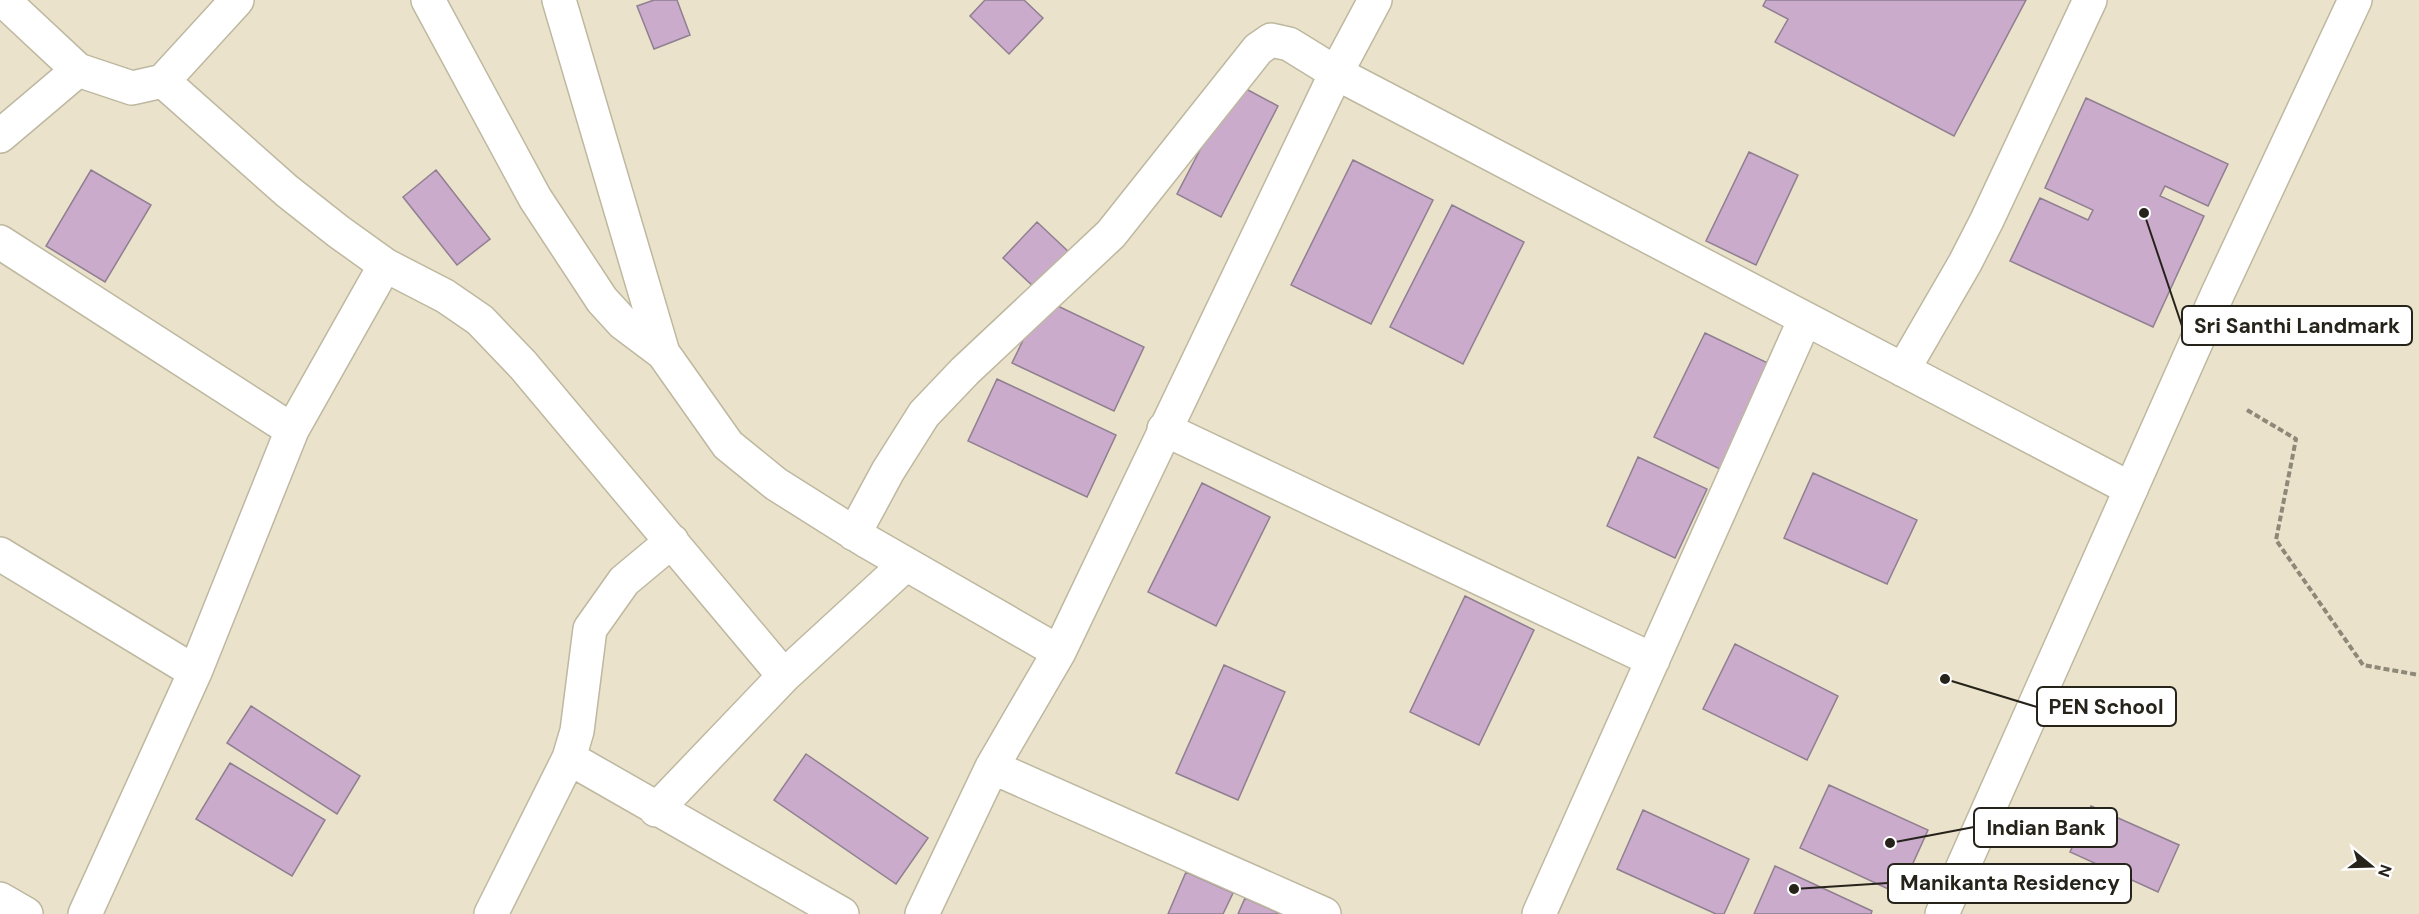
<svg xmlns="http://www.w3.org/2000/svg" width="2419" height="914" font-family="'DM Sans',sans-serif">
<rect width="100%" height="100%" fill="#eae2cb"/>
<path fill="#caabcc" stroke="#8f7f90" stroke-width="1.5" d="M654 0H677L690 35 654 49 637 6Z
M985 0H1024L1043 18 1009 54 970 16Z
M1766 0H2026L1954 136 1775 42 1788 19 1763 6Z
M1235 83 1278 106 1221 217 1177 194Z
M2086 98 2228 164 2208 206 2165 186 2160 196 2204 216 2153 327 2010 261 2040 198 2088 220 2093 210 2045 188Z
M1749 152 1798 175 1756 265 1706 241Z
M1353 160 1433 200 1371 324 1291 285Z
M91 170 151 205 105 282 46 246Z
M436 170 490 239 457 265 403 197Z
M1452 205 1524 242 1463 364 1390 327Z
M1037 222 1071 254 1037 290 1003 258Z
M1043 299 1144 347 1114 411 1012 363Z
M1705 333 1774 366 1724 471 1654 437Z
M997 379 1116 435 1087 497 968 441Z
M1638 457 1707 489 1675 558 1607 526Z
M1813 473 1917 520 1887 584 1784 538Z
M1202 483 1270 517 1216 626 1148 592Z
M1465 596 1534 630 1479 745 1410 712Z
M1735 644 1838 696 1807 760 1703 709Z
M1224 665 1285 692 1238 800 1176 773Z
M251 706 360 776 337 814 227 743Z
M806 754 928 838 896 884 774 800Z
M230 763 325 820 292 876 196 819Z
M1829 785 1928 830 1899 894 1800 848Z
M2091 806 2179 845 2158 892 2070 852Z
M1643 810 1749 859 1724 914H1716L1617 869Z
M1775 866 1872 911 1871 914H1754Z
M1186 872 1233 893 1223 914H1168Z
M1245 898 1281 914H1238Z"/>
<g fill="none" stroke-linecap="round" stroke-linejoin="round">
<defs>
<path id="street" d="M428 0 535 198 602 300 623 323 663 353
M559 0 663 353 728 445 776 484 868 542 1059 652
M78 70 132 88 163 81 237 0
M163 81 287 191 339 232 385 265 445 296 480 320 523 365 784 676
M0 136 78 70 3 0
M0 242 292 430
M1903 370 1965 263 1987 220 2090 0
M1164 429 1653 660
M854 534 888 471 924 414 965 371 1111 234 1258 49 1271 40 1289 44 1336 73 2131 489
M0 554 195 672
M569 758 842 914
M992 767 1324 914
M656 810 784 676 906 564
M0 899 26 914
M85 914 195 672 292 430 385 265
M491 914 569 758 577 731 590 629 624 581 672 541
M922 914 992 767 1059 652 1336 73 1375 0
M1539 914 1805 319"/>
<path id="secondary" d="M1942 914 2218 293 2355 0"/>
</defs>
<use href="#street" stroke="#beb8a0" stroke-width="36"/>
<use href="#secondary" stroke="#beb8a0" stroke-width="36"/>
<path stroke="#8e8878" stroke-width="4" stroke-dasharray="6 3" stroke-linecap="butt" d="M2247 410 2296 439 2276 540 2363 665 2419 675"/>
<use href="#street" stroke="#fff" stroke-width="33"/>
<use href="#secondary" stroke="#fff" stroke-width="33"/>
</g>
<path fill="none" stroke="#26231b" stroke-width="2" d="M2144 213L2182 326M1945 679L2037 707M1890 843L1974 827M1794 889L1888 883"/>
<g fill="#26231b" stroke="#fff" stroke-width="2">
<circle cx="2144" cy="213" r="6"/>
<circle cx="1945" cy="679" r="6"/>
<circle cx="1890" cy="843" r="6"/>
<circle cx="1794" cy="889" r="6"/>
</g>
<g fill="#fff" stroke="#26231b" stroke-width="2">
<rect x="2182" y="306" width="230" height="39" rx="6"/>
<rect x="2037" y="687" width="139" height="39" rx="6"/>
<rect x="1974" y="808" width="143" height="39" rx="6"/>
<rect x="1888" y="864" width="243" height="39" rx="6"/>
</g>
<g font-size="21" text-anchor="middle" font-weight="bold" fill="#26231b">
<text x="2297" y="333">Sri Santhi Landmark</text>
<text x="2106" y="714">PEN School</text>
<text x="2046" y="835">Indian Bank</text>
<text x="2010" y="890">Manikanta Residency</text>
</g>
<g transform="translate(2371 866) rotate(109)" stroke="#ffffff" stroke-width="4.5" paint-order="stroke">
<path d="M0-4.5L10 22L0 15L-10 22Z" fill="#26231b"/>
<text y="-9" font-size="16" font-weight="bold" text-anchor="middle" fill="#26231b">N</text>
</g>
</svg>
